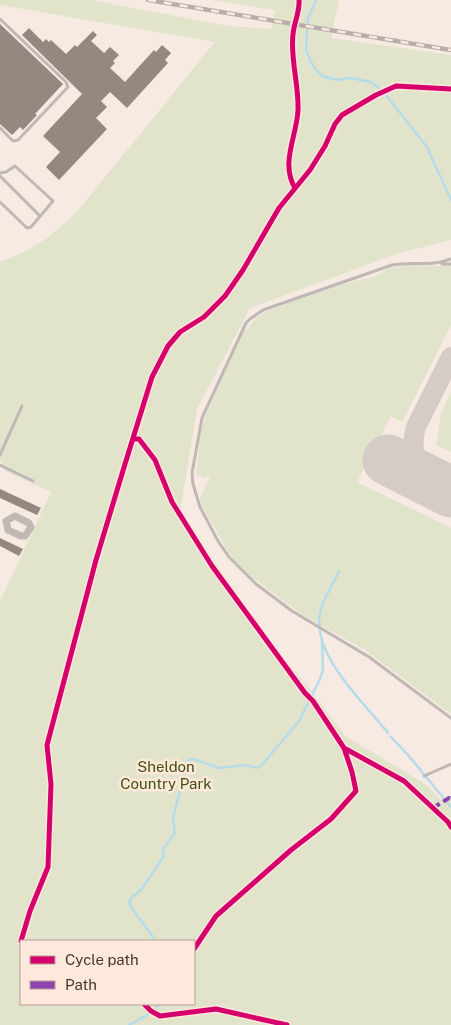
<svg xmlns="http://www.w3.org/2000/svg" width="451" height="1025" font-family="'Public Sans',sans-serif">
<rect width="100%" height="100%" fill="#f6eae3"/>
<path fill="#e1e3cb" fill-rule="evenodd" d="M0 0H91L228 26 272 29 275 10 212 0H339L331 38 451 55V240L399 253 250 308 197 409 180 512 270 642 313 693 345 736 427 785 443 802 449 795 451 796V1025H0V601L51 492 5 471 2 461 0 460V261H2C37 248 54 235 80 208L215 42 0 5ZM21 941H194V1004H21Z
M451 262V325L402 422 391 416 357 482 451 528V714L365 650 301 614 252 577 235 561 226 548 200 502V498L210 477 207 475 206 479 196 475 200 435 205 417 242 335 256 318 268 311 302 298 351 282 373 277 390 268 406 265 442 266Z
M451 391V452L436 445 441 414Z"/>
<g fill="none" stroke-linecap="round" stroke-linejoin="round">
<path stroke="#b7dce9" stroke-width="2.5" d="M316 0 308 18 306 50 313 66 322 76 337 80 350 78 371 82 382 90 427 147 451 200
M339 571C333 584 325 596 321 609 308 653 364 702 388 733
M391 737 408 755 451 807
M156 941 131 907 129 902 132 897 141 890 164 856 163 849 175 833 173 818 187 763 189 760 193 759 219 768 245 765 257 768 262 765 299 721 320 679 323 669 322 640
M155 1009 159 1004
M129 1025 149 1014"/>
<path stroke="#d6ccc7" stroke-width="20" d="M430 481C415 466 410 447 416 427L451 357"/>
<path stroke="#d6ccc7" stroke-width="51" d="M388 460 451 492"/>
</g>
<path fill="#958881" d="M0 24 63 84 35 114 37 115 23 130 20 127 12 135 0 124Z
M29 28 43 42 46 39 49 42 51 40 66 54 75 45 77 47 93 31 97 35 91 41 104 53 110 47 119 55 113 61 115 63 110 68 125 82 154 50 156 52 162 45 171 53 165 60 168 63 127 108 110 92 101 101 107 107 96 118 107 129 59 180 46 167 60 152 43 136 82 94 22 35Z
M0 489 41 508 37 515 0 498Z
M0 538 23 549 19 556 0 546Z"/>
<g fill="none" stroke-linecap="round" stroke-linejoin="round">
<path stroke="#bfb8b5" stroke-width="3" d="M0 19 66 82 68 87 18 140 13 141 0 128
M0 173 6 172 15 166 53 201 31 227 27 228 0 202
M0 176 40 216
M451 259C432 267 412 261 392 265L263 310 250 319 246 323 202 418 192 473 193 484 200 507 218 541 229 557 256 584 292 611 369 657 451 718
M442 264H451
M0 455 22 406
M0 465 33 481
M424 776 451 764"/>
<path stroke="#bfb8b5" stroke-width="7" d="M15 516 29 523 31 527 25 536H21L8 530 6 521Z"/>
<defs>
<path id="rail" d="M148 0 451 50"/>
</defs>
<use href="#rail" stroke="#b6aeab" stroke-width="4.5"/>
<use href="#rail" stroke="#fee7db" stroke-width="2.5" stroke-dasharray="8" stroke-linecap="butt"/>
<path stroke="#8e44ad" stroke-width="4" stroke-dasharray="8 4" stroke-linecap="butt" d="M433 808 449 798 451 799"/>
<defs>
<path id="cycleway" d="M295 188C280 163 297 136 298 110 299 84 290 59 293 34 294 23 300 11 299 0
M133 439H139L155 460 172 502 212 566 305 693 313 701 344 748 404 781 448 822 451 827
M21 941 30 911 48 867 51 784 47 745 96 560 125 464 152 377 168 346 180 332 204 317 225 296 243 270 279 208 310 170 325 146 335 124 342 115 376 95 396 86 451 89
M194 949 216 916 291 850 331 819 356 791 352 772 344 748
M144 1004 151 1011 160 1016 216 1009 287 1025"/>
</defs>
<use href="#cycleway" stroke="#fee7db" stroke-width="8"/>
<use href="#cycleway" stroke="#d6006c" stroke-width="5"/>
</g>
<g text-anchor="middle" stroke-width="5" stroke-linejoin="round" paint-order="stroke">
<g font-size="15" fill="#3f520b" stroke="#fee7db">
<text x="166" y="772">Sheldon<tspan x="166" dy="17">Country Park</tspan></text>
</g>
</g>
<rect x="20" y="940" width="175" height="65" fill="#fee7db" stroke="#b4a096"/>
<rect x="30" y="956" width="25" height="8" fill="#d6006c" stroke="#b4a096"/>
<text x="65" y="965" font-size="15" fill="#45362f">Cycle path</text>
<rect x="30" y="981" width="25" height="8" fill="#8e44ad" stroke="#b4a096"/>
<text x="65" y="990" font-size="15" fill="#45362f">Path</text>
</svg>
